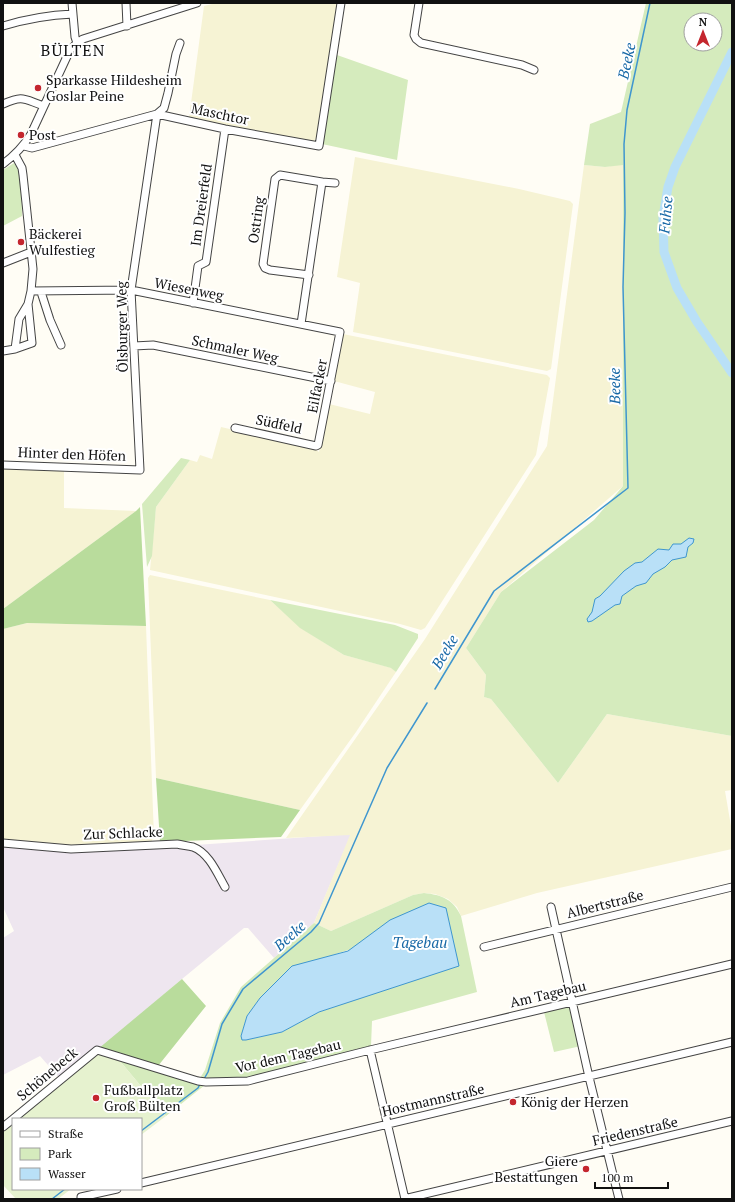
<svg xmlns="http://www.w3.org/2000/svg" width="735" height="1202" font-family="'PT Serif',serif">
<rect width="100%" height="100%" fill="#fffdf5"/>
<path fill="#eee6ef" d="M351 834 314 923 274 958 248 928H244L182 979 62 1081 40 1056 3 1075V938L14 931 3 907V846L153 848Z"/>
<path fill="#f6f3d4" d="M216 3H337L318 137 314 141 308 143 189 118 204 6Z
M355 157 519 189 570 201 573 204 551 369 547 371 353 332 360 283 337 277Z
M623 164V486L501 592 466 648 486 675 484 697 491 699 558 783 607 714 732 736V790L725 791 732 832V849L537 893 461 916 457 907 448 899 435 894 424 893 413 895 331 931 314 923 350 835 286 838 425 639 547 446 584 165 605 167Z
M343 334 547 375 550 378 536 455 425 628 421 630 400 624 150 570 156 507 190 460 197 462 200 455 212 459 221 427 314 448 319 452 329 404 370 414 375 392 334 381Z
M3 468 64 470V508L136 511 3 609Z
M150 575 270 600 301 628 344 655 392 668 396 672 356 732 300 810 156 778 148 578Z
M27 623 146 626 154 837 151 842 68 845 3 839V629Z"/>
<path fill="#d5ebbd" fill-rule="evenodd" d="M646 3H732V736L607 714 558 783 491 699 484 697 486 675 466 648 501 592 594 520 623 486V165L605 167 584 165 590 124 621 112ZM691 20H715V44H691Z
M337 55 408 80 397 160 322 144Z
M14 163 20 171 21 178 22 216 3 226V170Z
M181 458 190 460 156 507 152 556 147 567 142 504Z
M270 600 395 625 418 634V638L396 672 391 668 344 655 300 628Z
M424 893C442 895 453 899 461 916L477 992 372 1021 371 1046 248 1078 210 1081 166 1116 114 1054 200 1078 205 1070 220 1023 241 987 314 923 331 931 413 895ZM348 950 459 965 319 1012 282 1032 246 1040 242 1039 241 1036 247 1016 260 998 321 959Z
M572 1006 581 1046 554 1052 544 1012Z"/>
<path fill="#b9dc9c" d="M140 507 146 626 27 623 3 629V609L136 511Z
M156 778 300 810 281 837 160 842Z
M182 979 206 1006 158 1066 98 1049Z"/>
<path fill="#e6f2cf" d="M98 1049 114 1054 166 1116 141 1135V1119H16Z
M13 1122V1189H71L58 1199H16L3 1185V1130Z"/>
<path fill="#b9e0f7" stroke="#3f96cf" d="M689 538 694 539 693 543 688 547 686 557 672 560 665 567 653 574 646 583 636 586 622 596 620 604 615 605 592 621 588 622 587 619 592 612 595 599 600 596 624 571 635 563 642 562 658 549 669 550 673 544H681Z
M429 903 446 908 459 966 319 1012 282 1032 246 1040H242L241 1036 247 1016 260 998 292 966 348 951 390 920Z"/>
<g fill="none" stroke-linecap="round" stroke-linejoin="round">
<path stroke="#3f96cf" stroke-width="1.5" d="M435 689 494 591 628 488 623 287 625 213 624 144 627 110 650 3
M204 1079 208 1072 222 1024 243 989 311 932 319 923 387 768 427 703
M141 1131 198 1088 200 1084
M52 1199 65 1189"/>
<path stroke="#b9e0f7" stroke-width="9" d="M732 52 675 167 668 187 663 217 664 252 677 288 697 322 732 373"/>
<defs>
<path id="minor" d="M72 3 75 37 77 43
M126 3 127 26
M419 3 414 35 416 39 421 43 522 65 534 70
M3 26C26 19 49 15 73 14
M3 104C24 95 23 99 44 106
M24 146 32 148 157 114 225 129 319 146 341 3
M3 164C15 155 23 147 31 134L70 50 77 43 83 39 197 3
M322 182 335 183
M3 263 31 252
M31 291 131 290 340 332 318 445 316 446 235 428
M41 292 50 320 61 345
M193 303 198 266 206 262 225 129
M301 324 322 182 280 175 275 179 263 264 265 268 270 270 309 275
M134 346 153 345 331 381
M15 349 32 343 28 304
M3 351 15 349 19 319 28 304 31 291 33 269 23 175 22 168 15 155
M3 465 140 470 131 290 157 114 164 108 168 93 176 54 180 43
M3 843 71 849 177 844C182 845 188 846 193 847 209 853 217 873 225 887
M551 907 589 1077 619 1199
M484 947 732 887
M370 1050 405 1199
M13 1119 97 1050 198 1081 206 1082 248 1081 370 1050 732 964
M3 1127 13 1119
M141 1183 732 1042
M81 1199V1197L117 1189
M404 1199 732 1121"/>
</defs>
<use href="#minor" stroke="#444" stroke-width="9"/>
<use href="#minor" stroke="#fff" stroke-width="7"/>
</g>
<g fill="#c4262e" stroke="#fff" stroke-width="1.5">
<circle cx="38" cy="88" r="4"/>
<circle cx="21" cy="135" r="4"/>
<circle cx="21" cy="242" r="4"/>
<circle cx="96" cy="1098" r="4"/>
<circle cx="513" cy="1102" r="4"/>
<circle cx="586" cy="1169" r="4"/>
</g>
<g text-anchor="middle" stroke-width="4" stroke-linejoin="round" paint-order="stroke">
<g font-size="14" fill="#111" stroke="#fff" text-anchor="start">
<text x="46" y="85">Sparkasse Hildesheim<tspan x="46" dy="16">Goslar Peine</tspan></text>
<text x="29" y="140">Post</text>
<text x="29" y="239">Bäckerei<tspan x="29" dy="16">Wulfestieg</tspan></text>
<text x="104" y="1095">Fußballplatz<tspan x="104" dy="16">Groß Bülten</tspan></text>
<text x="521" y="1107">König der Herzen</text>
<text x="578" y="1166" text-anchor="end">Giere<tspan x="578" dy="16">Bestattungen</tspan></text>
</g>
<g font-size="14" fill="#111" stroke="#fff">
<text transform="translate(220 114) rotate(12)" y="5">Maschtor</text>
<text transform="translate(201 205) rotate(-82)" y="5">Im Dreierfeld</text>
<text transform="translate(256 220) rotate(-82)" y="5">Ostring</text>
<text transform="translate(189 289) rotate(11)" y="5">Wiesenweg</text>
<text transform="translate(122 327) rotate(-91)" y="5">Ölsburger Weg</text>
<text transform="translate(235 349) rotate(12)" y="5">Schmaler Weg</text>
<text transform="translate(317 386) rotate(-79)" y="5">Eilfacker</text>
<text transform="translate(279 424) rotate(12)" y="5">Südfeld</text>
<text transform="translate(72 454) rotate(2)" y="5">Hinter den Höfen</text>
<text transform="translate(123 833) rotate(-2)" y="5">Zur Schlacke</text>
<text transform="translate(605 904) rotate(-14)" y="5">Albertstraße</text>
<text transform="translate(548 994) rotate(-13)" y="5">Am Tagebau</text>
<text transform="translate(288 1056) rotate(-13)" y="5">Vor dem Tagebau</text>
<text transform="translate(47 1074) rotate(-40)" y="5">Schönebeck</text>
<text transform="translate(433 1100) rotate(-13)" y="5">Hostmannstraße</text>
<text transform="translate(635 1131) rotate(-13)" y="5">Friedenstraße</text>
</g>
<g font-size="15" font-style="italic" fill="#1768a6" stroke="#fff">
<text transform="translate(627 61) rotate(-78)" y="5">Beeke</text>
<text transform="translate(666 215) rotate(-85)" y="5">Fuhse</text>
<text transform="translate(615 386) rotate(-91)" y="5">Beeke</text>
<text transform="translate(445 652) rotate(-59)" y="5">Beeke</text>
<text transform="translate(290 936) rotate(-42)" y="5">Beeke</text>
<text x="420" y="948">Tagebau</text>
</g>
<g font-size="16" letter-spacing="1" fill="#111" stroke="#fff">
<text x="73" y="56">BÜLTEN</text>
</g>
</g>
<rect width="735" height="1202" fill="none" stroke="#111111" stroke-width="8"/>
<rect x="12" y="1118" width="130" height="72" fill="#ffffff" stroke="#a0a0a0"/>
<rect x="20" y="1131" width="20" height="6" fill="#ffffff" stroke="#a0a0a0"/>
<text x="48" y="1138" font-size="12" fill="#111111">Straße</text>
<rect x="20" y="1148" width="20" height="12" fill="#d5ebbd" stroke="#a0a0a0"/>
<text x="48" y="1158" font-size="12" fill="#111111">Park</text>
<rect x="20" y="1168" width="20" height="12" fill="#b9e0f7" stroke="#a0a0a0"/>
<text x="48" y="1178" font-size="12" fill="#111111">Wasser</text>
<g transform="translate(703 32)"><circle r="19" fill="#ffffff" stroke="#a0a0a0"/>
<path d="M0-3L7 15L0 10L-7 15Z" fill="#c4262e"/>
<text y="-6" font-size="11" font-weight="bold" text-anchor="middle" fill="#111111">N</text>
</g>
<path d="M595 1182v6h73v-6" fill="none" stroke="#111111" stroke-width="2"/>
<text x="601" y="1182" font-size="12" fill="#111111" stroke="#ffffff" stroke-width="3" paint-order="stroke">100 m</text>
</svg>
